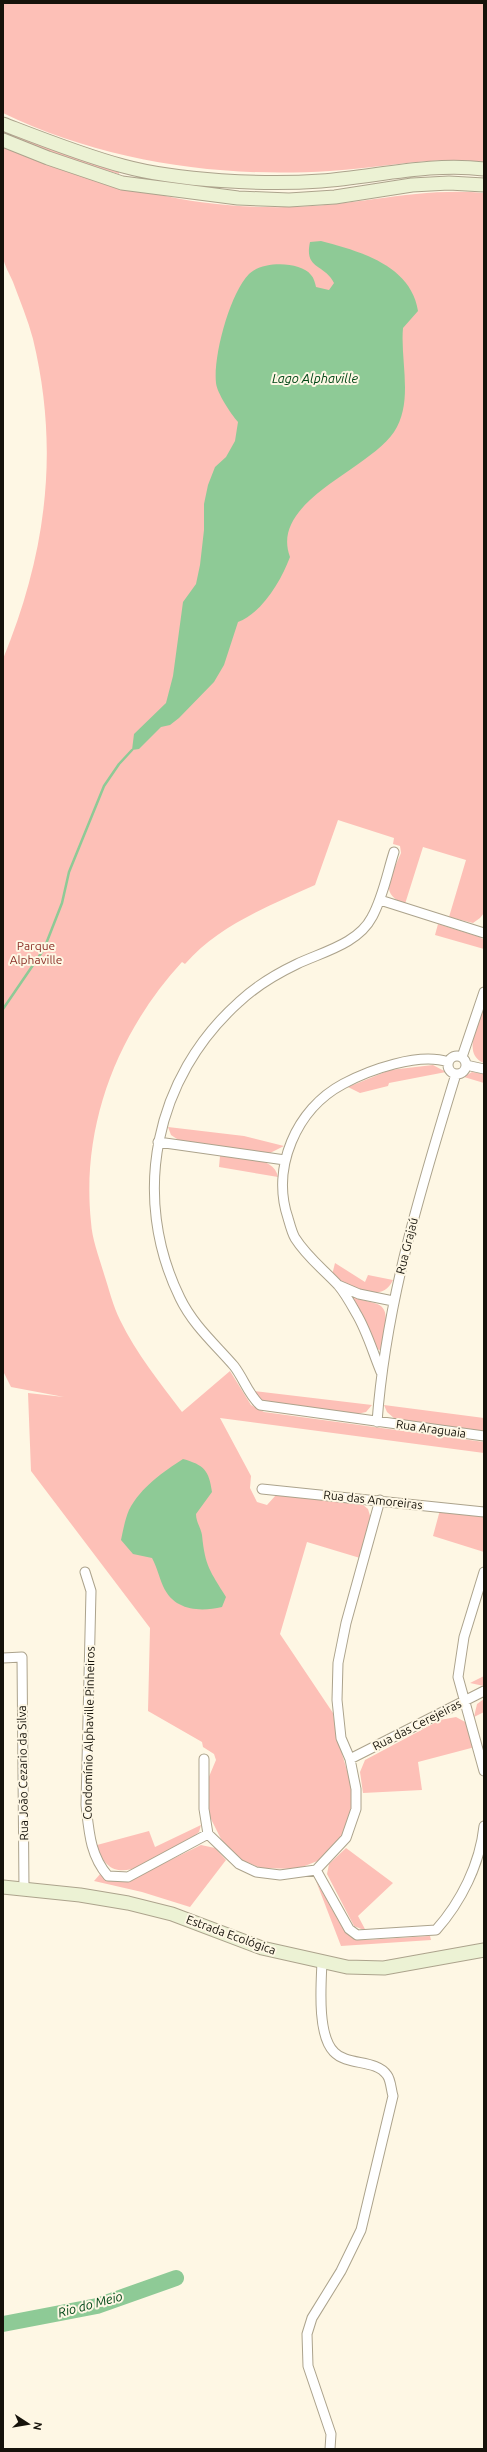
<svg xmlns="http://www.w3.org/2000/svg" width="487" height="2452" font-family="Ubuntu,sans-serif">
<rect width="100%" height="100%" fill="#fef7e4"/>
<path fill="#fdc0b7" d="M3 3H484V162C431 156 382 168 330 171 219 178 105 162 3 113Z
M3 128 119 170V174L68 159 3 135Z
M3 145C53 161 103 179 153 193 197 204 246 208 291 207 356 206 419 187 484 193V913L480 918 473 923 449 917 466 860 423 847 405 904C376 893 393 873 401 853L400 846 393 844 394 838 338 820 315 885C269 906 219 925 185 964L182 962C117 1033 81 1126 91 1222 92 1239 99 1257 104 1274 109 1289 113 1306 120 1320 136 1353 160 1383 182 1412L230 1371 251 1405 264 1412 484 1442V1453L220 1418 251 1476 250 1488 257 1502 267 1505 276 1495 362 1504 368 1509 371 1519 360 1558 307 1542 280 1634 333 1713 336 1734 352 1787V1810L342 1836 320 1860 297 1869 261 1868 239 1859 221 1839 209 1815 208 1779 216 1760 214 1754 203 1747 202 1742 148 1711 150 1628 31 1471 28 1393 64 1397 11 1387 3 1371V659C46 554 60 451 33 339 28 320 20 301 13 282 10 275 4 265 3 257 0 220 3 182 3 145Z
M438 924 480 937 484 940V949L435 935Z
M484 1006V1063C461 1054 479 1023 484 1006Z
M433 1065 446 1072 389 1083 388 1086 360 1093 348 1087 390 1070Z
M472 1072 484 1074V1083L464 1077Z
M168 1127 244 1136 284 1146 270 1153 180 1141 171 1135Z
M220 1156C237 1158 274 1155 278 1177L219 1167Z
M335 1263 365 1282 368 1275 393 1280C381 1306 348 1286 332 1275Z
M350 1295C371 1307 390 1296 385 1328 383 1335 383 1344 380 1350L376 1349Z
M253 1391 372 1405 366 1412 357 1414 261 1401Z
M384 1405 484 1418V1432L395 1419 387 1412Z
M440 1510 478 1515 484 1518V1552L433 1536Z
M484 1676V1686L470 1683Z
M484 1699V1712L474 1717 477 1704Z
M456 1717 467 1723 475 1747 418 1762 422 1790 363 1793 360 1772 365 1760 440 1720Z
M201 1825 199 1832 194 1836C163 1850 112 1900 97 1845L149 1831 155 1847Z
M201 1845 215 1848 226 1860 190 1907 142 1892 94 1881 101 1873 132 1879Z
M346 1848 393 1883 358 1916 366 1931 354 1926 327 1874 329 1864Z
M316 1881 342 1927 351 1936 366 1940 430 1936 431 1940 341 1946Z"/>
<path fill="#8eca96" d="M321 241C359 251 411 265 418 311L403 328C400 361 414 402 394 432 369 470 269 501 290 557 281 581 262 613 238 622L224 665 214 682 179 718 170 725 161 727 139 749 132 750 134 734 166 703 173 676 183 602 196 584 200 565 204 530V504L208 485 215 467 226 457 235 441 238 422C231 414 217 393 216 383 213 356 230 293 249 274 262 261 300 261 311 275 314 278 315 283 316 287L329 290 334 283C324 263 304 270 310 242Z
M183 1459C204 1465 209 1470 212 1492L196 1514C196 1522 201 1528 202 1535 205 1566 210 1571 226 1597L222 1607C200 1612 174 1611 163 1586 159 1577 157 1567 152 1558L133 1554 121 1540C123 1531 125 1519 129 1510 141 1487 163 1472 183 1459Z"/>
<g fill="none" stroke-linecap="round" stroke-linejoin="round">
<path stroke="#8eca96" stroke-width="2.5" d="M3 1009 44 949 62 903 69 872 104 786 119 764 132 750"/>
<path stroke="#8eca96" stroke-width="16" d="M3 2324 97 2306 176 2278"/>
<defs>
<path id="street" d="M394 852C387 874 383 897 372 917 358 944 322 952 297 964 276 974 256 986 239 1002 155 1077 130 1196 180 1298 193 1325 215 1344 234 1366 244 1379 248 1394 260 1405L484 1436
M380 900 484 933
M448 1065a9 9 0 1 1 18 0a9 9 0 1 1-18 0Z
M462 1057 484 992
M466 1065 484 1069
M158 1142 285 1160
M338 1285 359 1294 393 1301
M381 1372C373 1353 367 1331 356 1313 351 1304 345 1293 338 1285 323 1269 307 1257 295 1238 292 1233 290 1225 288 1218 271 1168 296 1109 343 1084 369 1070 419 1052 448 1062
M377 1422C386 1302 421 1188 456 1074
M262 1489 484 1512
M85 1572 91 1591 86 1805C89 1832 90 1855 108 1876L128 1877 208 1834 239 1864 256 1872 280 1875 316 1870 346 1838 356 1809V1789L350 1759 341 1738 337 1700 338 1663 346 1623 380 1500
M484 1572 464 1637 458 1677 484 1771
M3 1658 22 1657 24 1889
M204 1759V1809L208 1834
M350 1759 484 1691
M316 1870 349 1929 357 1935 436 1930C461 1902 480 1864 484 1826
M322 1962C321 1985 317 2035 334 2052 347 2066 376 2059 387 2075 391 2080 391 2090 393 2096L361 2230 341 2271 312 2318 307 2334 308 2366 331 2434 330 2449"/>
<path id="secondary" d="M3 124C42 139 82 155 123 166 178 181 264 185 321 181 375 177 430 162 484 169
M3 140 48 158 122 183 238 198 289 200 335 197 412 185 449 183 484 185
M3 1887 80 1895 128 1903 172 1914 262 1948 347 1967 384 1968 484 1950"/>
</defs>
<use href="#street" stroke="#aca38c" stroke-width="11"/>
<use href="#secondary" stroke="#aca38c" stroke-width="15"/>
<use href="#street" stroke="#fff" stroke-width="9"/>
<use href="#secondary" stroke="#ecf2d4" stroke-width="13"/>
</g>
<g text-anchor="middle" stroke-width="4" stroke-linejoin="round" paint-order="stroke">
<g font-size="12" fill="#8c3128" stroke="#fef7e4">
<text x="36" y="950">Parque<tspan x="36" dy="14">Alphaville</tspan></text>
</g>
<g font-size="12" fill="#15120a" stroke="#fef7e4">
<text transform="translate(407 1246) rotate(-76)" y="4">Rua Grajaú</text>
<text transform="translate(431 1429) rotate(8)" y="4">Rua Araguaia</text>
<text transform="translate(373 1500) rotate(6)" y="4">Rua das Amoreiras</text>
<text transform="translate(417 1725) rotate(-27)" y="4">Rua das Cerejeiras</text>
<text transform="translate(89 1733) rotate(-89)" y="4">Condomínio Alphaville Pinheiros</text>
<text transform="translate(23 1773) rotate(-91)" y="4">Rua João Cezario da Silva</text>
<text transform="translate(231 1935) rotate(20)" y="4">Estrada Ecológica</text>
</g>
<g font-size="13" font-style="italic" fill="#004717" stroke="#fef7e4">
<text x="315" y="383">Lago Alphaville</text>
<text transform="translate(90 2304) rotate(-15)" y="5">Rio do Meio</text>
</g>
</g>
<rect width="487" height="2452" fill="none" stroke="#15120a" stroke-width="8"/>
<g transform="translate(28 2424) rotate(102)" stroke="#fef7e4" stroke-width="3" paint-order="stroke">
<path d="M0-3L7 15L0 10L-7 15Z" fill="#15120a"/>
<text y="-6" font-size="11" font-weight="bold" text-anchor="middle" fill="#15120a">N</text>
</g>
</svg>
